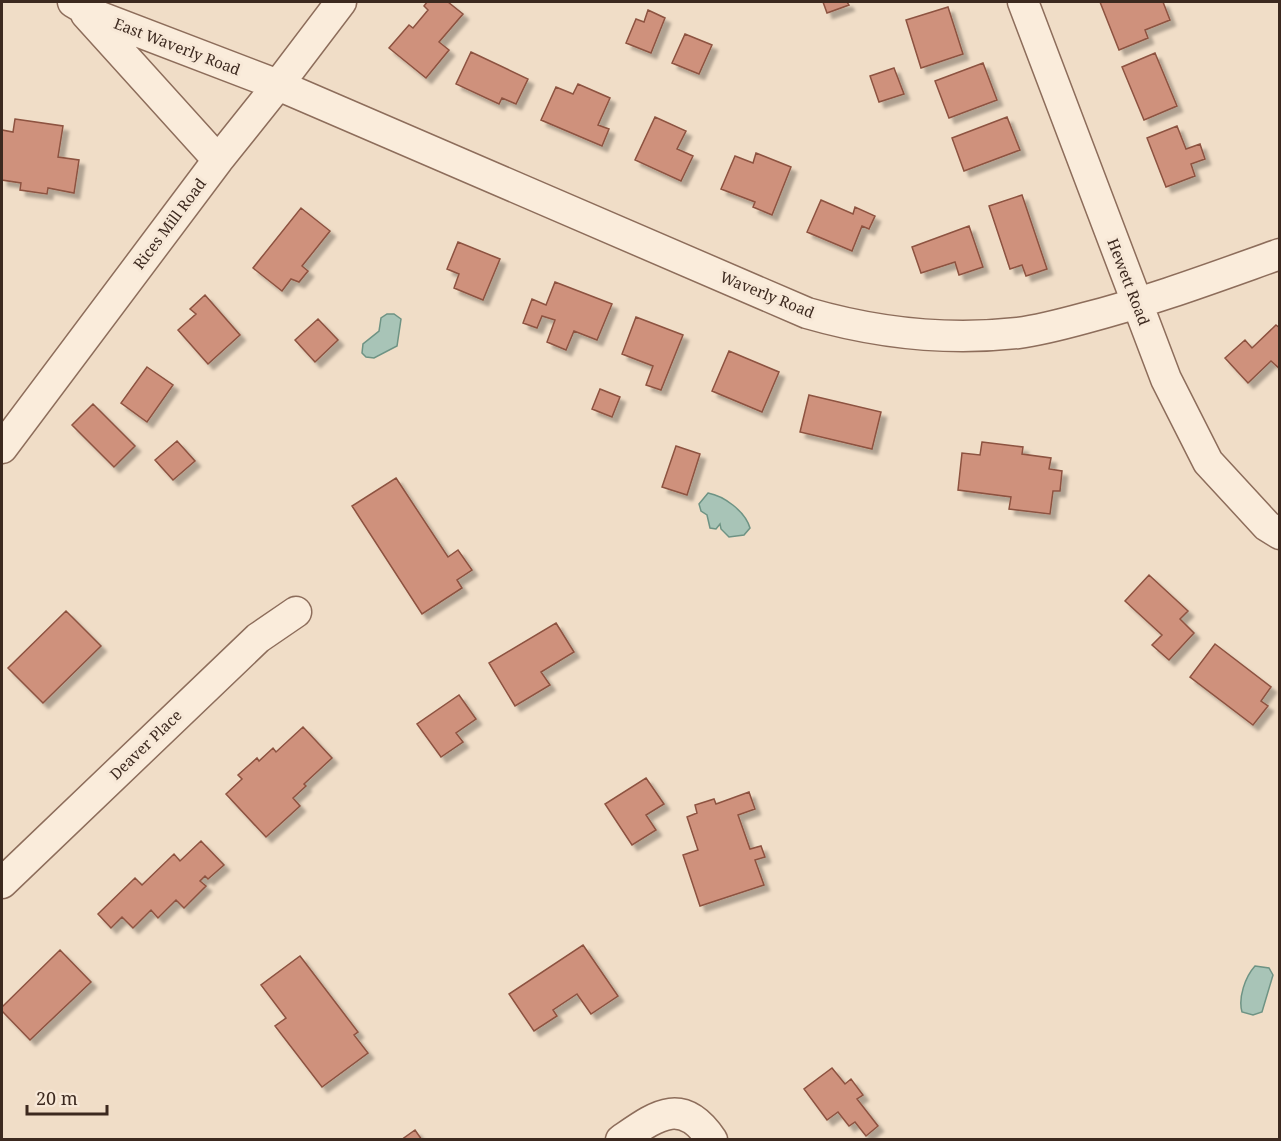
<svg xmlns="http://www.w3.org/2000/svg" width="1281" height="1141" font-family="'Noto Serif',serif">
<defs>
<filter id="shadow"><feDropShadow dx="5.5" dy="5.5" stdDeviation="1.5" flood-color="#0004"/></filter>
</defs>
<rect width="100%" height="100%" fill="#f0ddc7"/>
<path fill="#a8c4b7" stroke="#6e9384" stroke-width="1.5" d="M387 314H394L401 319 397 346 374 358 366 357 362 353 363 344 379 331 381 318Z
M708 493C724 496 745 511 750 528L744 535 729 537 721 529 720 524 716 529 710 528 707 515 701 511 699 504Z
M1255 966 1269 968 1273 975 1262 1012 1253 1015 1242 1012C1238 998 1245 977 1255 966Z"/>
<path fill="#cf917c" stroke="#8d5240" stroke-width="1.5" filter="url(#shadow)" d="M427 2H448L463 14 439 42 449 50 426 78 389 48 409 25 413 28 428 10 424 6Z
M823 2H847L849 5 827 13Z
M1100 2H1163L1170 20 1145 30 1148 38 1119 50Z
M948 7 963 54 921 68 906 20Z
M648 10 665 18 651 53 626 43 636 19 644 22Z
M685 34 712 45 699 74 672 63Z
M471 52 528 79 516 104 502 98 499 104 456 84Z
M1155 53 1177 106 1144 120 1122 67Z
M983 63 997 100 949 118 935 81Z
M894 68 904 94 879 102 870 76Z
M578 84 610 98 598 125 609 129 602 146 541 120 556 87 573 94Z
M655 117 686 131 677 149 693 156 681 181 635 160Z
M1007 117 1020 150 964 171 952 138Z
M15 119 63 126 58 157 79 160 74 193 48 188 47 194 20 190 21 183 2 180V130L13 132Z
M1177 126 1186 149 1200 144 1205 159 1191 164 1195 176 1166 187 1147 138Z
M756 153 791 167 772 215 753 207 755 202 721 189 735 156 753 163Z
M1022 195 1047 269 1026 276 1022 265 1010 269 989 206Z
M821 200 853 214 855 207 875 216 869 229 862 226 852 251 807 232Z
M301 208 330 231 302 266 308 271 299 282 291 279 282 291 253 268Z
M969 226 983 267 959 275 955 262 921 273 912 247Z
M458 242 500 259 483 300 454 288 459 274 447 269Z
M555 282 612 304 597 340 574 331 566 350 547 342 555 320 542 316 537 328 523 323 532 299 546 305Z
M205 295 240 335 208 364 178 330 196 314 190 309Z
M636 317 683 335 661 390 646 385 653 366 622 354Z
M318 319 338 340 315 362 295 340Z
M1276 325 1280 328V369L1271 361 1248 383 1225 358 1245 340 1252 348Z
M729 351 779 372 762 412 712 391Z
M147 367 173 385 147 422 121 403Z
M600 389 620 397 612 417 592 409Z
M809 395 881 412 872 449 800 432Z
M93 404 135 446 114 467 72 425Z
M177 441 195 461 173 480 155 460Z
M982 442 1023 447 1022 454 1051 458 1049 469 1062 471 1060 491H1053L1050 514 1009 509 1011 497 958 490 962 453 980 455Z
M676 446 700 454 687 495 662 487Z
M396 478 448 557 458 550 472 570 457 580 462 588 422 614 352 506Z
M1149 575 1188 611 1180 619 1194 633 1169 660 1152 645 1162 635 1125 601Z
M66 611 101 646 43 703 8 668Z
M556 623 574 652 541 672 550 685 515 706 489 663Z
M1215 644 1271 687 1261 701 1268 706 1253 725 1190 677Z
M459 695 476 719 456 733 463 742 441 757 417 724Z
M303 727 332 758 304 784 306 786 293 798 300 806 266 837 226 794 242 779 238 775 257 758 259 761 273 748 276 752Z
M646 778 664 804 646 815 656 830 632 845 605 804Z
M749 792 755 809 738 815 750 849 761 846 765 857 755 860 764 885 700 906 683 855 698 850 687 817 697 813 695 805 714 799 716 804Z
M201 841 224 865 208 879 205 876 200 881 206 886 184 908 176 900 158 918 151 910 133 928 122 917 111 928 98 914 135 878 142 885 174 854 180 861Z
M583 945 618 996 591 1014 577 994 553 1010 557 1016 534 1031 509 994Z
M60 950 91 982 30 1040 2 1011V1007Z
M300 956 358 1032 354 1035 368 1053 322 1087 275 1026 286 1018 261 985Z
M832 1068 845 1084 851 1079 863 1095 857 1099 878 1126 866 1136 855 1122 849 1126 838 1112 827 1120 804 1089Z
M415 1130 422 1140H401Z"/>
<g fill="none" stroke-linecap="round" stroke-linejoin="round">
<defs>
<path id="minor" d="M73 2 95 15 278 85 807 313C876 333 946 341 1018 333 1041 330 1063 324 1085 318 1151 301 1215 277 1280 254
M1023 2 1166 379 1208 462 1267 526 1280 534
M86 14 218 160
M2 448 218 160 278 85 341 2
M2 883 258 638 296 612
M621 1140C656 1116 682 1095 712 1140"/>
</defs>
<use href="#minor" stroke="#8d6d5b" stroke-width="33"/>
<use href="#minor" stroke="#faecdb" stroke-width="30"/>
</g>
<g text-anchor="middle" stroke-width="6" stroke-linejoin="round" paint-order="stroke">
<g font-size="15" fill="#3c291f" stroke="#f7e8d7">
<text transform="translate(177 47) rotate(21)" y="5">East Waverly Road</text>
<text transform="translate(170 224) rotate(-53)" y="5">Rices Mill Road</text>
<text transform="translate(1128 282) rotate(69)" y="5">Hewett Road</text>
<text transform="translate(767 295) rotate(22)" y="5">Waverly Road</text>
<text transform="translate(146 745) rotate(-44)" y="5">Deaver Place</text>
</g>
</g>
<rect width="1281" height="1141" fill="none" stroke="#3c291f" stroke-width="6"/>
<path d="M27 1105v9h80v-9" fill="none" stroke="#3c291f" stroke-width="3"/>
<text x="36" y="1105" font-size="18" fill="#3c291f" stroke="#f7e8d7" stroke-width="4.5" paint-order="stroke">20 m</text>
</svg>
